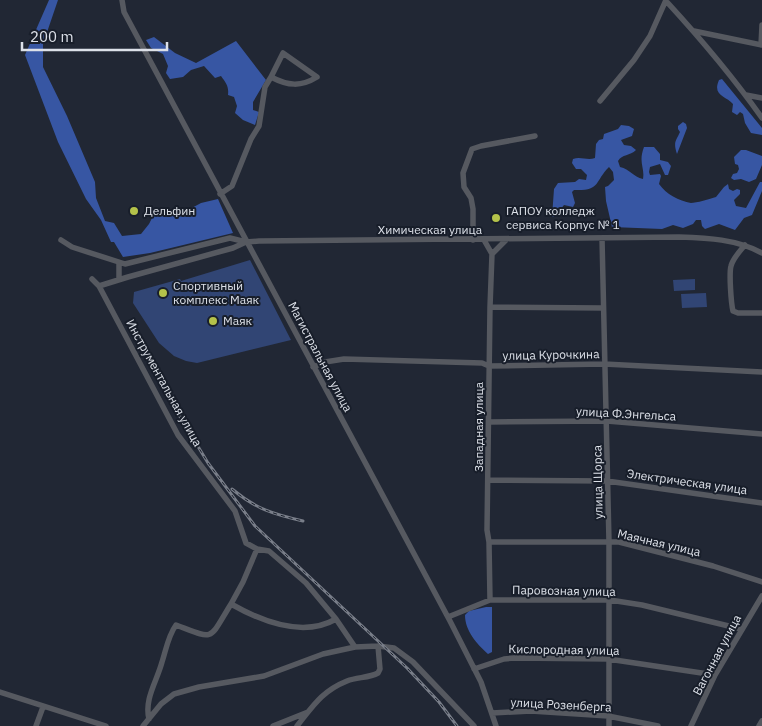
<svg xmlns="http://www.w3.org/2000/svg" width="762" height="726" font-family="'IBM Plex Sans',sans-serif">
<rect width="100%" height="100%" fill="#212734"/>
<path fill="#314574" d="M250 260 291 340 197 363 186 361 174 356 159 343 133 303 134 292 180 279 181 281Z
M695 279V290L674 291 673 280Z
M706 293 707 307 682 308 681 294Z"/>
<path fill="#3756a3" d="M49 0H58L43 44V67L67 116 95 182 96 198 105 221 114 223 122 236 141 234 149 224 155 212 168 210 177 216 201 203 218 199 233 233 150 253 123 257 114 242H111L101 220 86 199 58 142 25 55Z
M154 37 175 53 196 63 236 41 266 80 253 102V110L259 112 255 125 243 120 235 113 237 106 234 97 228 95C229 86 226 83 221 76L215 78 204 66 191 70 183 77 170 79 166 73 168 66 163 54 151 48 146 40Z
M722 79 762 128V135L751 133 745 123 743 114 740 112 737 115 732 112 733 104C726 96 712 96 719 80Z
M683 122 686 124 687 128 677 154C673 142 676 141 680 132L678 129V126Z
M621 125 629 126 634 129 632 136 621 140 624 145 631 146 636 150C630 156 622 154 618 161L620 167C630 169 633 177 643 179 645 167 638 163 644 147H654L660 154V160L668 162 671 166 668 175H665L660 164 650 167 649 172 650 175 660 174 661 176 659 184C666 194 679 201 691 203 696 203 710 199 716 197L724 187 728 184 729 189 733 191 737 189 740 190V194L734 200 736 206 746 208 760 182H762V191L752 215 744 218 735 230 719 224 705 229 702 226 701 220H696L693 224 683 228 673 225 662 229 612 227 606 201 605 187 608 186 614 180 613 172 609 167C594 182 601 191 574 190L572 192 575 203 573 207 564 205 554 217H552L554 189 558 183 575 182 579 179 586 180 587 175 581 169H576L572 163 573 159C581 156 587 161 595 158L596 144 599 140 603 139 604 134 618 129Z
M741 150H746L762 156V165L756 179 749 182 741 179 734 180 731 178 733 174 737 173 739 169 738 165 735 164 734 157Z
M486 607H492V652L488 654C477 644 465 631 465 615L469 611Z"/>
<g fill="none" stroke-linecap="round" stroke-linejoin="round">
<path stroke="#565960" stroke-width="5.5" d="M122 0 124 12 450 621 481 682 496 726
M666 1C700 38 733 77 762 118
M694 31 762 45
M761 45 762 25
M746 95 762 98
M600 101 634 60 650 36 666 0
M220 194 232 186 251 139 259 126 265 87 271 77C288 86 301 87 317 77L283 53 271 77
M602 238 609 542V726
M61 240 72 247 125 264 230 238 246 242
M473 240V209L471 198 464 187 463 173 472 149 481 146 535 136
M484 240 492 254 507 239
M745 245C740 251 733 258 731 266 729 273 731 303 733 311L738 313H762
M119 263V279
M92 279 99 286 178 435 235 511 246 543 257 549 269 551 306 583 336 619 355 647
M99 286 128 277 233 248 246 242 259 241 679 237C708 238 736 239 762 253
M490 307 603 308
M313 367 325 362 344 359 482 363 489 366 604 364 762 372
M489 422 607 421 762 434
M489 480 607 481 762 503
M489 542H619L713 566 762 582
M257 549 243 582 231 604C261 621 303 638 336 619
M490 600 489 542 487 530 490 307 492 254
M448 617 490 600H610L642 605 741 629
M474 669 504 659 514 658 608 659 715 675
M0 692 106 726
M492 713 531 711 608 716 658 726
M149 719C144 699 157 681 162 662 166 650 168 636 176 625 216 640 208 641 231 604
M36 726 43 707
M143 726 161 704 174 694 199 687 264 676 323 654 355 647 378 646 394 648 413 662 474 726
M273 726 308 712
M297 726C313 706 322 691 347 681 357 677 369 678 378 673L380 669 378 646
M691 726 715 675 762 596
M759 726 762 721"/>
<defs>
<path id="rail" d="M179 415 208 463 255 526 407 668 439 702 457 726
M232 489C256 509 273 514 303 521"/>
</defs>
<use href="#rail" stroke="#797e89" stroke-width="3"/>
<use href="#rail" stroke="#181e2a" stroke-width="1" stroke-dasharray="4" stroke-linecap="butt"/>
</g>
<g fill="#b4c24a" stroke="#181e2a" stroke-width="2">
<circle cx="134" cy="211" r="5"/>
<circle cx="496" cy="218" r="5"/>
<circle cx="163" cy="293" r="5"/>
<circle cx="213" cy="321" r="5"/>
</g>
<g text-anchor="middle" stroke-width="4" stroke-linejoin="round" paint-order="stroke">
<g font-size="12" fill="#dde1e9" stroke="#181e2a" text-anchor="start">
<text x="144" y="215">Дельфин</text>
<text x="506" y="215">ГАПОУ колледж<tspan x="506" dy="14">сервиса Корпус № 1</tspan></text>
<text x="173" y="290">Спортивный<tspan x="173" dy="14">комплекс Маяк</tspan></text>
<text x="223" y="325">Маяк</text>
</g>
<g font-size="12" fill="#dde1e9" stroke="#181e2a">
<text x="430" y="234">Химическая улица</text>
<text transform="translate(551 355) rotate(-1)" y="4">улица Курочкина</text>
<text transform="translate(320 357) rotate(62)" y="4">Магистральная улица</text>
<text transform="translate(164 383) rotate(61)" y="4">Инструментальная улица</text>
<text transform="translate(626 414) rotate(3)" y="4">улица Ф.Энгельса</text>
<text transform="translate(479 427) rotate(-90)" y="4">Западная улица</text>
<text transform="translate(598 482) rotate(-91)" y="4">улица Щорса</text>
<text transform="translate(687 482) rotate(8)" y="4">Электрическая улица</text>
<text transform="translate(659 543) rotate(13)" y="4">Маячная улица</text>
<text transform="translate(564 591) rotate(1)" y="4">Паровозная улица</text>
<text transform="translate(564 650) rotate(1)" y="4">Кислородная улица</text>
<text transform="translate(717 655) rotate(-62)" y="4">Вагонная улица</text>
<text transform="translate(561 705) rotate(3)" y="4">улица Розенберга</text>
</g>
</g>
<path d="M22 42v8h145v-8" fill="none" stroke="#dde1e9" stroke-width="2.5"/>
<text x="30" y="42" font-size="15" fill="#dde1e9" stroke="#181e2a" stroke-width="4" paint-order="stroke">200 m</text>
</svg>
